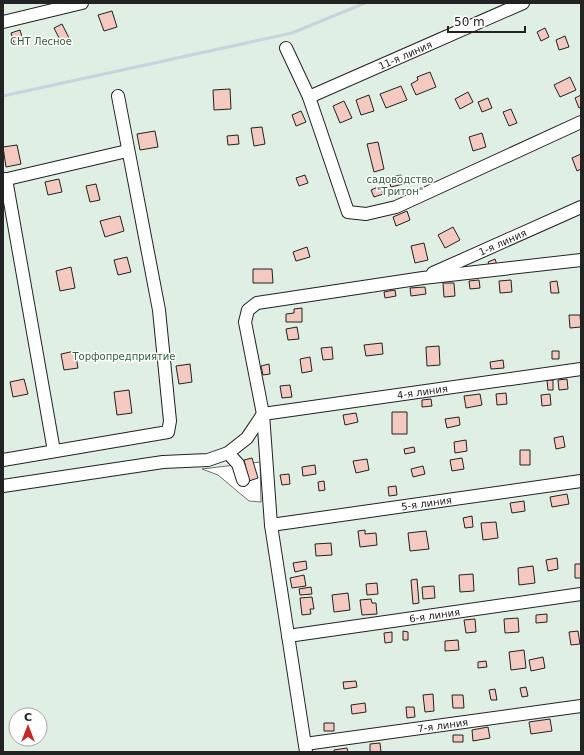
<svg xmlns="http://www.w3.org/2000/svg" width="584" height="755" font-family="'DejaVu Sans',sans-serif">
<rect width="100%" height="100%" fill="#fff"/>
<path fill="#e0efe3" stroke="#6f6f6f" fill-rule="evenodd" d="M3 3H581V752H3ZM260 462 261 502 249 501 218 475 202 469ZM16 715H40V739H16Z"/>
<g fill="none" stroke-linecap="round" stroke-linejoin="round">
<path stroke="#c7d3dd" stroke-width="3" d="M3 96 292 33 365 3"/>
</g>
<path fill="#f3c9c0" stroke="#222" d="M112 11 117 27 104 31 98 15Z
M62 24 70 40 62 44 54 28Z
M545 28 549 37 541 41 537 32Z
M20 30 23 40 14 43 11 33Z
M565 36 569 47 559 50 556 40Z
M430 72 436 87 416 95 411 84 418 80 417 77Z
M570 77 576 90 560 97 554 85Z
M401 86 407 100 386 108 380 94Z
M230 89 231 109 214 110 213 90Z
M468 92 473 102 460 109 455 99Z
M369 95 374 111 361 115 356 100Z
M581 95V107L579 108 575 98Z
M488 98 492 108 482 112 478 102Z
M344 101 352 118 340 123 333 106Z
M511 109 517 123 509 126 503 112Z
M301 111 306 122 296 126 292 115Z
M262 127 265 144 254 146 251 128Z
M155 131 158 147 140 150 137 134Z
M482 133 486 147 473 151 469 137Z
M238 135 239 144 228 145 227 136Z
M378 142 384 169 374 172 367 144Z
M17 145 21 164 6 167 3 147Z
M581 154V169L577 171 572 158Z
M305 175 308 183 299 186 296 178Z
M401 175 403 184 391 187 388 178Z
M59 179 62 192 48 195 45 182Z
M96 184 100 200 90 202 86 186Z
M380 186 383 194 374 197 371 190Z
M407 211 410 220 396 226 393 217Z
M120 216 124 231 105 237 100 221Z
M453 227 460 240 445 248 438 235Z
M424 243 428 260 415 263 411 246Z
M307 247 310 257 296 261 293 252Z
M127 257 131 272 118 275 114 260Z
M495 259 497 265 490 267 488 262Z
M71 267 75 288 60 291 56 271Z
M253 269H272L273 283H253Z
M479 280 480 288 470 289 469 281Z
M511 280 512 292 500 293 499 281Z
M557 281 559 293H551L550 282Z
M443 283H454L455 296 444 297Z
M425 287 426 294 411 296 410 288Z
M395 290 396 296 385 298 384 292Z
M302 308V322H286V314L294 313V309Z
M569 315H580L581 327 570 328Z
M297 327 299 339 288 340 286 329Z
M382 343 383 354 366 356 364 345Z
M439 346 440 365 427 366 426 347Z
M332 347 333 359 323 360 321 348Z
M75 351 78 368 64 370 61 354Z
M552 351H559V359H552Z
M310 357 312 371 302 373 300 359Z
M503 360 504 368 491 369 490 362Z
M190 364 192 382 179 384 176 366Z
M269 364 270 374 263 375 261 366Z
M24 379 28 394 13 397 10 382Z
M567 379 568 389 559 390 558 380Z
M547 380H553V390H548Z
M290 385 292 397 282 398 280 386Z
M129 390 132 413 117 415 114 392Z
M506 393 507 404 497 405 496 394Z
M480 394 482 405 466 408 464 396Z
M550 394 551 405 542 406 541 395Z
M431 399 432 406 422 407V400Z
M392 412H407V434H392Z
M356 413 358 422 345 425 343 415Z
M459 417 460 425 447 428 445 419Z
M563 436 565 447 556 449 554 438Z
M466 440 467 451 455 453 454 442Z
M414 447 415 452 405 454 404 449Z
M520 450H530V465H520Z
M252 458 258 478 249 481 244 460Z
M462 458 464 469 452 471 450 460Z
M367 459 369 470 356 473 353 461Z
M315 465 316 474 303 476 302 467Z
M423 466 425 474 413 477 411 469Z
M289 474 290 484 282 485 280 475Z
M324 481 325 490 319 491 318 482Z
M396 486 397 495 389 496 388 487Z
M567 494 569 504 552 507 550 497Z
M524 501 525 511 512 513 510 503Z
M472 516 473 527 465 528 463 518Z
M496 522 498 538 483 540 481 523Z
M365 530V534L376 533 377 545 360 547 358 531Z
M426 531 429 549 410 551 408 533Z
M331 543 332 555 316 556 315 544Z
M557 558 558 569 548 571 546 560Z
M306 561 307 569 295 572 293 563Z
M575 564H581V578H575Z
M533 566 535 583 519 585 518 568Z
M473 574 474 591 460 592 459 575Z
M304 575 306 586 292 588 290 578Z
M417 579 419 603 413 604 411 580Z
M377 583 378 594 367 595 366 584Z
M434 586 435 598 423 599 422 587Z
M311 587 312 594 300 595 299 589Z
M348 593 350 610 334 612 332 595Z
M312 597 314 609H310L311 614 302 615 300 598Z
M371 599 372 603H376L377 614 362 615 360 600Z
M547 614V622L536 623V615Z
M518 618 519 632 505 633 504 619Z
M475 619 476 632 466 633 464 620Z
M403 631 408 632V640H403Z
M578 631 580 644 571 645 569 632Z
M392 632V642L385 643 384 633Z
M458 640 459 650 445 651V641Z
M524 650 526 668 511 670 509 652Z
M543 657 545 668 531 671 529 660Z
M486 661 487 667 478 668V662Z
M356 681 357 687 344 689 343 682Z
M526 687 528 696 522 697 520 688Z
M495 689 497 700H491L489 690Z
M433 694 434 711 425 712 423 695Z
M452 695H463L464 708H453Z
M365 703 366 712 352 714 351 705Z
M406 707H414L415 717 407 718Z
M550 719 552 731 531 734 529 722Z
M324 723H334V731H324Z
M488 727 490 738 473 741 472 730Z
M453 735H463V742H453Z
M380 743 381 752H370V744Z
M347 748 348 752H334V750Z"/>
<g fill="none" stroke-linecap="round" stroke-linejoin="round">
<defs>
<g id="minor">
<path d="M3 22 82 3"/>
<path d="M286 48 309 97 348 212 366 214 396 207 581 122"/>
<path id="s1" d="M309 97 523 3"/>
<path d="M6 179 54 451"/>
<path d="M3 180 127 151"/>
<path id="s2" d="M433 273 581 207"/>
<path d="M228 453 238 464 243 480"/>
<path d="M3 460 168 432 170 421 159 310 118 96"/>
<path id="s3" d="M3 486 163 462 208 460 228 453 247 438 263 414 581 369"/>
<path id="s4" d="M271 525 581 481"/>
<path id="s5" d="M288 636 581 594"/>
<path id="s6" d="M305 744 581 706"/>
<path d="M306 752 271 525 263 414 245 322 248 310 257 303 423 278 581 260"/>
</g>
</defs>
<use href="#minor" stroke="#222" stroke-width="14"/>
<use href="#minor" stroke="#fff" stroke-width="12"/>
</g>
<g text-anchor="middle" stroke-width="3" stroke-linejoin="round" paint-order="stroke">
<g font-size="10" fill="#2f5e38" stroke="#fff">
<text x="41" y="45">СНТ Лесное</text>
<text x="400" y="183">садоводство<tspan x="400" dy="12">"Тритон"</tspan></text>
<text x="124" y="360">Торфопредприятие</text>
</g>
<g font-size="10" fill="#222" stroke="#fff">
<text dy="4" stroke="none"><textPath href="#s1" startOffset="105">11-я линия</textPath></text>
<text dy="4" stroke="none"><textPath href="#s2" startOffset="76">1-я линия</textPath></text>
<text dy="4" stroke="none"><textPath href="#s3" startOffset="442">4-я линия</textPath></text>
<text dy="4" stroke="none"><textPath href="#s4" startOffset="157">5-я линия</textPath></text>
<text dy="4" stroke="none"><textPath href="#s5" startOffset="148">6-я линия</textPath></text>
<text dy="4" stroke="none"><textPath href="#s6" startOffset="139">7-я линия</textPath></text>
</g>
</g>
<rect width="584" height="755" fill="none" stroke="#222222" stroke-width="8"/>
<g transform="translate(28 727)"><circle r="19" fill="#ffffff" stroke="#a7a7a7"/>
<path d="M0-3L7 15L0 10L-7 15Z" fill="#c62828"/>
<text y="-6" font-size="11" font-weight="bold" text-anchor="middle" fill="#222222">С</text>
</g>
<path d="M448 26v6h77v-6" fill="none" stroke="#222222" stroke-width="2"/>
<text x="454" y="26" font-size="12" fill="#222222" stroke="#ffffff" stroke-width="3" paint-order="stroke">50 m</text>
</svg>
